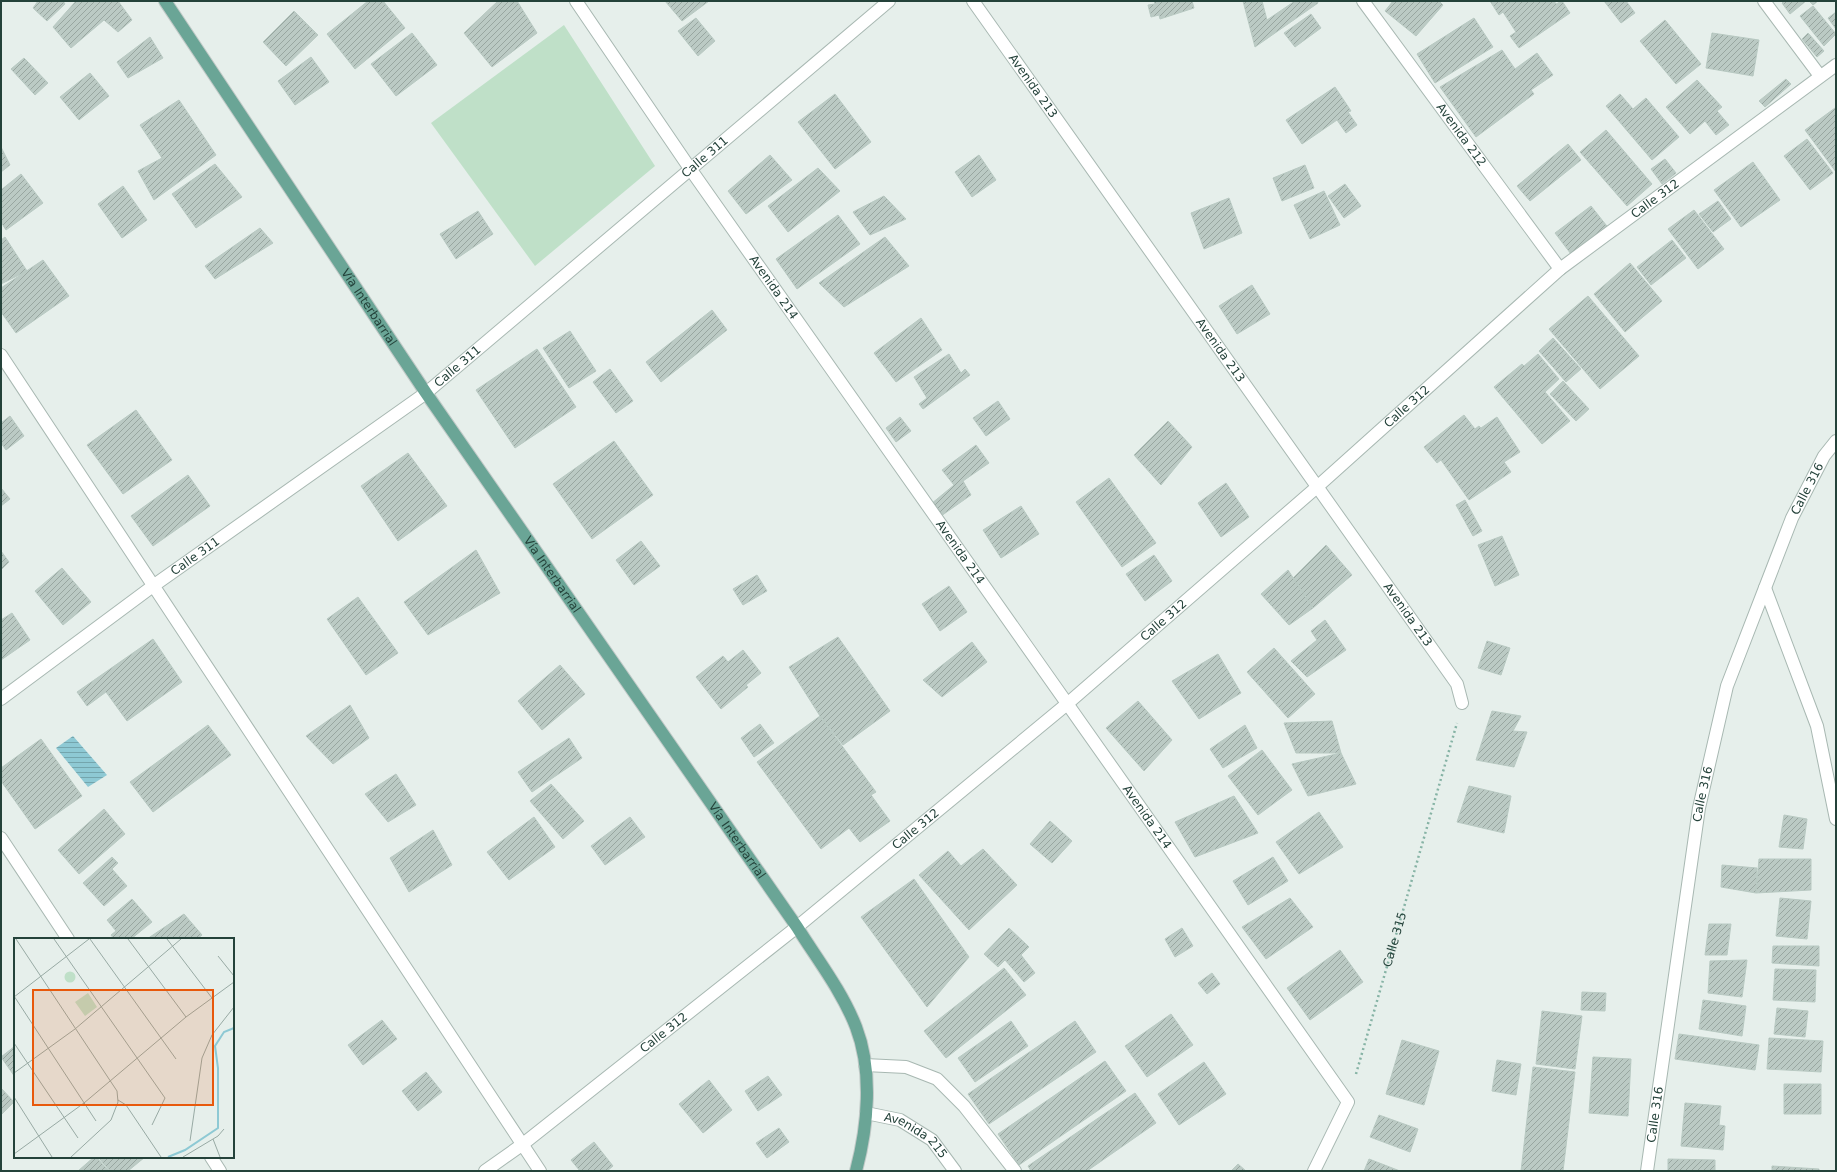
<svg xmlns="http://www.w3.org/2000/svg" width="1837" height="1172" font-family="'DejaVu Sans',sans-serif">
<defs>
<pattern id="water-rules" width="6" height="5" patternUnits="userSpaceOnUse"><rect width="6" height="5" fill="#8ec9d4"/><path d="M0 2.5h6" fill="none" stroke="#74a5ad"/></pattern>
<pattern id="building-hatch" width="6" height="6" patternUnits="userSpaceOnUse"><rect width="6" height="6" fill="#bbcac4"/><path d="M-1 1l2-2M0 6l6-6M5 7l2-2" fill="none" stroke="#98a6a0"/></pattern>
</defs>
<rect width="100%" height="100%" fill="#e6efeb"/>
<path fill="#bfe0c8" d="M564 25 655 166 535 266 431 123Z"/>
<path fill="url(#water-rules)" d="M73 736 107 775 88 787 56 748Z"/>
<path fill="url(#building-hatch)" stroke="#b8c9c2" d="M38 1H63L65 4 47 21 33 8Z
M76 1H118L132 20 118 32 104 20 71 48 53 27Z
M368 1H383L405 28 355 69 327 34Z
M498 1H517L537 33 492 67 464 33Z
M665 1H709L682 21Z
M1154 1H1192L1194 8 1160 19 1159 15 1151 17 1148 5 1155 4Z
M1243 1H1262L1267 20 1295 1H1317L1318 3 1255 47Z
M1393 1H1439L1443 5 1416 36 1385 11Z
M1490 1H1554L1556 4 1562 1 1570 13 1519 48 1510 36 1516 32 1503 12 1499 15Z
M1604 1H1626L1635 13 1621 23Z
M1784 1H1806L1790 14 1782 3Z
M1809 1H1818L1813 5Z
M1813 6 1836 34 1824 46 1800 16Z
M294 11 318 35 286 66 263 42Z
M1836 12V29L1828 18Z
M1311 14 1321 28 1295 47 1284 33Z
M696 18 715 41 698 56 678 31Z
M1474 18 1493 47 1435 83 1417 54Z
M1665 20 1701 64 1676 84 1640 41Z
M412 33 437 65 396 96 371 64Z
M1712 33 1759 40 1753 76 1706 68Z
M1808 33 1824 51 1817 57 1802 39Z
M150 37 163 58 128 78 117 62Z
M1502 50 1515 69 1537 53 1553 75 1531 90 1534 94 1476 137 1440 87Z
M311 57 329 82 295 105 278 81Z
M24 58 48 83 35 95 11 69Z
M90 73 109 96 79 120 60 97Z
M1786 79 1791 84 1765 107 1759 101Z
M1697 80 1722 107 1717 111 1729 125 1716 135 1705 121 1690 134 1666 107Z
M1335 87 1351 111 1348 112 1357 125 1346 133 1337 120 1302 144 1286 120Z
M835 94 871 142 835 169 798 122Z
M1620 94 1633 109 1646 98 1679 137 1652 160 1606 106Z
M179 100 216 155 154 200 138 171 162 158 140 125Z
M1835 108 1836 109V172L1805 130Z
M1606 130 1652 184 1627 206 1580 152Z
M1807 139 1833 173 1810 190 1784 156Z
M1568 144 1581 160 1530 201 1517 186Z
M1 147 10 165 1 172Z
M770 155 792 180 746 214 728 191Z
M979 155 996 180 972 197 955 172Z
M1665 159 1676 173 1662 184 1651 169Z
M1753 162 1780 200 1741 227 1714 190Z
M215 164 242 197 196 228 172 194Z
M1305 165 1314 188 1282 201 1273 178Z
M818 168 840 191 788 232 768 206Z
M21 174 43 203 6 230 1 222V190Z
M1345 184 1361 206 1344 218 1328 196Z
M123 186 147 220 122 238 98 204Z
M1324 191 1340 225 1310 239 1294 205Z
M884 196 906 219 870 235 853 212Z
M1229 198 1242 233 1204 249 1191 213Z
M1718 201 1731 219 1713 232 1699 214Z
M1591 206 1610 230 1574 258 1555 233Z
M1694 210 1724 249 1698 269 1668 229Z
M478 211 493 234 456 259 440 234Z
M838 215 860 244 797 289 776 259Z
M260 228 273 243 215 279 205 266Z
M5 237 27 271 1 284V240Z
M885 237 909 266 844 307 819 283Z
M1672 240 1686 258 1651 285 1637 267Z
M43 260 69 296 16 333 1 312V288Z
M1630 263 1662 301 1625 332 1594 294Z
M1252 285 1270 314 1237 334 1219 306Z
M1588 296 1639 356 1600 389 1549 329Z
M712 310 727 330 661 382 646 362Z
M921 318 942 350 896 382 874 353Z
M570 331 596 371 569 388 543 348Z
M1553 338 1581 369 1566 382 1539 351Z
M537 349 576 407 515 448 476 390Z
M949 354 961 373 965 369 970 375 923 409 919 404 927 398 914 377Z
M1538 354 1559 379 1545 392 1570 421 1542 444 1494 387 1522 364 1524 366Z
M610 369 633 401 616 413 593 382Z
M1563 381 1589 409 1576 421 1550 394Z
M998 401 1010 419 986 436 973 418Z
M136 410 172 460 123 494 87 445Z
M1464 415 1475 429 1479 426 1481 428 1497 417 1520 452 1504 462 1511 472 1469 500 1441 460 1437 463 1424 447Z
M10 416 24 436 6 450 1 443V423Z
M900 417 911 431 896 442 886 428Z
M1168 421 1192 447 1161 485 1134 455Z
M614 441 653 495 592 539 553 484Z
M976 445 989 463 963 481 971 495 941 516 931 504 954 485 942 470Z
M408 453 447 506 398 541 361 486Z
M188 475 210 506 153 546 131 516Z
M1109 478 1156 543 1122 567 1076 502Z
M1226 483 1249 517 1221 537 1198 503Z
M1 488 10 499 1 506Z
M1465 500 1482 531 1473 536 1456 505Z
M1021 506 1039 534 1001 558 983 530Z
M1502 536 1519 575 1495 586 1478 545Z
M641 541 660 566 634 585 616 560Z
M1326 545 1352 575 1313 608 1293 578Z
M476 550 500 593 428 635 404 602Z
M1 551 9 562 1 570Z
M1154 555 1172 581 1145 601 1126 574Z
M62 568 91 602 63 625 35 591Z
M1288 570 1313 608 1289 625 1261 594Z
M757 575 767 591 743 605 733 589Z
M949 586 967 612 940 631 922 604Z
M358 597 398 653 366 675 327 619Z
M12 613 30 640 1 660V620Z
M1325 620 1346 650 1307 677 1291 661 1317 640 1311 631Z
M838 637 890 711 843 745 820 716 789 667Z
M153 639 182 682 127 721 106 692 87 706 77 692Z
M1487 641 1510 648 1501 675 1478 668Z
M972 642 987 662 942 697 923 680Z
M1274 648 1315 694 1288 718 1247 672Z
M743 650 761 673 746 685 748 687 721 709 696 677 723 656 728 662Z
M1218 654 1241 693 1199 719 1172 681Z
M560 665 585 694 542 730 518 701Z
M1138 701 1172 740 1144 771 1106 728Z
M350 705 369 738 333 764 306 736Z
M1492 711 1521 716 1513 731 1527 732 1514 767 1476 760Z
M820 716 876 792 871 795 890 821 860 842 849 828 821 849 757 762Z
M1332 721 1341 753H1296L1284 723Z
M760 724 774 743 754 757 741 738Z
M208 725 231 755 153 812 130 782Z
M1245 725 1257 748 1223 768 1210 749Z
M569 738 582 758 532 792 518 772Z
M41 739 82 796 35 829 1 781V768Z
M1262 750 1292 790 1258 815 1228 776Z
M1341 753 1356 784 1308 796 1292 764Z
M396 774 416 805 388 822 365 794Z
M551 784 584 821 563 839 530 801Z
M1469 786 1511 796 1504 833 1457 822Z
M1234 796 1258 833 1195 857 1175 822Z
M104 809 125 834 79 874 58 850Z
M1319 812 1343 847 1299 874 1276 842Z
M1784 815 1807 819 1803 849 1779 847Z
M534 817 555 847 509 880 487 852Z
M630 817 645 837 605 865 591 846Z
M1050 821 1072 841 1052 863 1030 844Z
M433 830 452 865 409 892 390 858Z
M983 849 1017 885 969 930 919 875 948 851 961 866Z
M112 857 118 863 112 869 127 886 104 906 83 883Z
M1273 857 1288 881 1248 905 1233 881Z
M1759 859H1811V890L1756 893Z
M1722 865 1757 868 1756 893 1721 887Z
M914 879 969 957 927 1007 861 917Z
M1290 898 1313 927 1266 959 1242 927Z
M1780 898 1811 901 1807 939 1776 936Z
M132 899 152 922 131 939H114L111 935 116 931 107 920Z
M184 914 202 935 197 939H147Z
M1709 924H1731L1727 955H1705Z
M1009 928 1029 947 1021 955 1035 973 1024 982 1005 960 998 967 984 954Z
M1182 928 1193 946 1175 957 1165 939Z
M1773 946H1819V966L1772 963Z
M1340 950 1363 982 1310 1020 1287 988Z
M1747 960 1742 997 1708 993 1710 961Z
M1004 968 1026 995 946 1058 924 1031Z
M1775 969 1816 970 1815 1002 1773 1000Z
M1212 973 1220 984 1207 994 1198 983Z
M1582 992 1606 993 1605 1011 1581 1010Z
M1703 1000 1746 1006 1742 1036 1699 1029Z
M1777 1008 1808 1011 1805 1037 1774 1034Z
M1542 1011 1582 1016 1575 1069 1536 1064Z
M1171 1014 1193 1045 1147 1077 1125 1046Z
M382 1020 397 1039 363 1065 348 1045Z
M1011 1021 1028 1046 975 1082 958 1058Z
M1075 1021 1096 1052 989 1124 968 1094Z
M1679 1034 1759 1045 1755 1070 1675 1059Z
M1769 1038 1823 1041 1821 1072 1767 1069Z
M1402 1040 1439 1051 1424 1105 1386 1094Z
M15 1046V1077L1 1057Z
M1593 1057 1631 1059 1628 1116 1589 1113Z
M1497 1060 1521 1064 1516 1095 1492 1091Z
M1105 1061 1126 1091 1019 1165 998 1134Z
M1204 1062 1226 1094 1179 1125 1158 1094Z
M1533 1067 1575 1072 1563 1171H1521Z
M426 1072 442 1092 418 1111 402 1091Z
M768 1076 782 1095 758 1111 745 1091Z
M709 1080 732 1110 703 1133 679 1104Z
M1784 1084H1821V1114H1784Z
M1 1088 14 1102 1 1115Z
M1135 1093 1156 1123 1087 1171H1031L1028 1166Z
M1685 1103 1721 1106 1719 1125 1725 1126 1723 1150 1681 1146Z
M1379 1115 1418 1129 1410 1152 1370 1137Z
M779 1128 789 1142 767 1158 756 1143Z
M594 1142 613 1166 607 1171H580L571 1160Z
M94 1157H96L109 1171H78Z
M98 1157H145L128 1171H110Z
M1369 1159 1400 1171H1364Z
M1668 1159 1715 1160V1171H1668Z
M1238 1164 1246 1171H1231Z
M1772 1166 1819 1169V1171H1772Z"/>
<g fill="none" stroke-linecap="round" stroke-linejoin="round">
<defs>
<g id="minor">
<path id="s2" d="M576 1 691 170 1348 1102 1314 1171"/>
<path id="s3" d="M973 1 1457 684 1462 703"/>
<path id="s4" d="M1363 1 1560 269"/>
<path d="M1764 1 1820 76"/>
<path d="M1 355 540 1171"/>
<path d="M1765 588 1817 726 1836 819"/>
<path id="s5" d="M1 699 153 586 426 393 889 1"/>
<path d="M1 838 68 939"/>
<path d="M865 1065 906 1067 937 1079 964 1106 1015 1171"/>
<path id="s6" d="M866 1113 900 1120 932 1140 955 1171"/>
<path d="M211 1157 220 1171"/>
<path id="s7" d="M485 1171 523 1144 797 927 1067 704 1317 487 1560 269 1836 65"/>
<path id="s8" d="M1647 1171 1699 808 1727 686 1792 518 1824 456 1836 441"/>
</g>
<g id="major">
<path id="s9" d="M165 1 426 393 797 927C817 959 842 991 856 1027 873 1071 868 1126 856 1171"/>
</g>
</defs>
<use href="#minor" stroke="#a8b8b2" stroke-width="14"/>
<use href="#major" stroke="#c2cac8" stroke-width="14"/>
<path stroke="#86b3a5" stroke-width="2.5" stroke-dasharray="2 3" stroke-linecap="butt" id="s1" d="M1356 1074 1457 723"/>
<use href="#minor" stroke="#fff" stroke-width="12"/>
<use href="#major" stroke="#6aa596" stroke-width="12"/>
</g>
<g text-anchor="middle" stroke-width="3.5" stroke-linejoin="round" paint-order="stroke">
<g font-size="12" fill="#24423a" stroke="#f7fbf9">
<text dy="4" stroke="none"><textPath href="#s3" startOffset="104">Avenida 213</textPath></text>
<text dy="4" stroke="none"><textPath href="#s4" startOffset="166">Avenida 212</textPath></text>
<text dy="4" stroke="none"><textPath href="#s5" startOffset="889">Calle 311</textPath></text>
<text dy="4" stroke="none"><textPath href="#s7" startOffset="1522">Calle 312</textPath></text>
<text dy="4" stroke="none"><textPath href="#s2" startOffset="348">Avenida 214</textPath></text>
<text dy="4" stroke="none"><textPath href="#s9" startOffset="368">Vía Interbarrial</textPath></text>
<text dy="4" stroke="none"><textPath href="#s3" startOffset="428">Avenida 213</textPath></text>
<text dy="4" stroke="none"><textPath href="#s5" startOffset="565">Calle 311</textPath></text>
<text dy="4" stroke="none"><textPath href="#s7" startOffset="1198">Calle 312</textPath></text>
<text dy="4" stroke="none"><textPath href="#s8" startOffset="705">Calle 316</textPath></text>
<text dy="4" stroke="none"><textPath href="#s2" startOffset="672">Avenida 214</textPath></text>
<text dy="4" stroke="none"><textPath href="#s5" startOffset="241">Calle 311</textPath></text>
<text dy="4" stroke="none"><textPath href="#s9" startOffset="692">Vía Interbarrial</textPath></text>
<text dy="4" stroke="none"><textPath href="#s3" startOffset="752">Avenida 213</textPath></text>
<text dy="4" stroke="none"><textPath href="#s7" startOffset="874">Calle 312</textPath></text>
<text dy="4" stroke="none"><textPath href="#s8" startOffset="381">Calle 316</textPath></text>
<text dy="4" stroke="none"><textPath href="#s2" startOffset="996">Avenida 214</textPath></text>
<text dy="4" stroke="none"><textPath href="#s7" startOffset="550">Calle 312</textPath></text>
<text dy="4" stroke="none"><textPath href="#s9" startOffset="1016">Vía Interbarrial</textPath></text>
<text dy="4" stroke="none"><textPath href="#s1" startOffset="140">Calle 315</textPath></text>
<text dy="4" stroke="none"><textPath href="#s7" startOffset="226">Calle 312</textPath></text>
<text dy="4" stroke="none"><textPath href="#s8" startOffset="57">Calle 316</textPath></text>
<text dy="4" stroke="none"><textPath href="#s6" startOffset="56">Avenida 215</textPath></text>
</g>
</g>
<g transform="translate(14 938)">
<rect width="220" height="220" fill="#e6efeb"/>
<path d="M50.5 39a5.5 5.5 0 1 1 11 0a5.5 5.5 0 1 1-11 0ZM74 55 83 69 71 78 61 64Z" fill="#bfe0c8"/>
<path fill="none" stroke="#8ec9d4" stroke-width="2" d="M154 219 171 212 204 190V130L201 108 210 94 220 90"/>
<path fill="none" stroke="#98aaa4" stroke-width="1" d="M2 1 103 153 104 164 97 182 57 219M40 1 151 160 138 187M76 1 162 121M114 1 172 79M153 1 198 60M204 18 220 38M0 58 82 183M0 59 75 1M0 105 64 200M0 135 61 91 167 1M0 159 38 219M104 162 112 167 147 219M199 201 206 219M176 203 188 120 198 97 220 69M0 216 70 165 172 79 220 44M169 219 204 198 210 191"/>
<path fill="#e8590c" fill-opacity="0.15" stroke="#e8590c" stroke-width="2" d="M19 52H199V167H19Z"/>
<rect width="220" height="220" fill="none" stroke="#24423a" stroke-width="2"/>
</g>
<rect width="1837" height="1172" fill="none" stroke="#24423a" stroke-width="4"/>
</svg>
